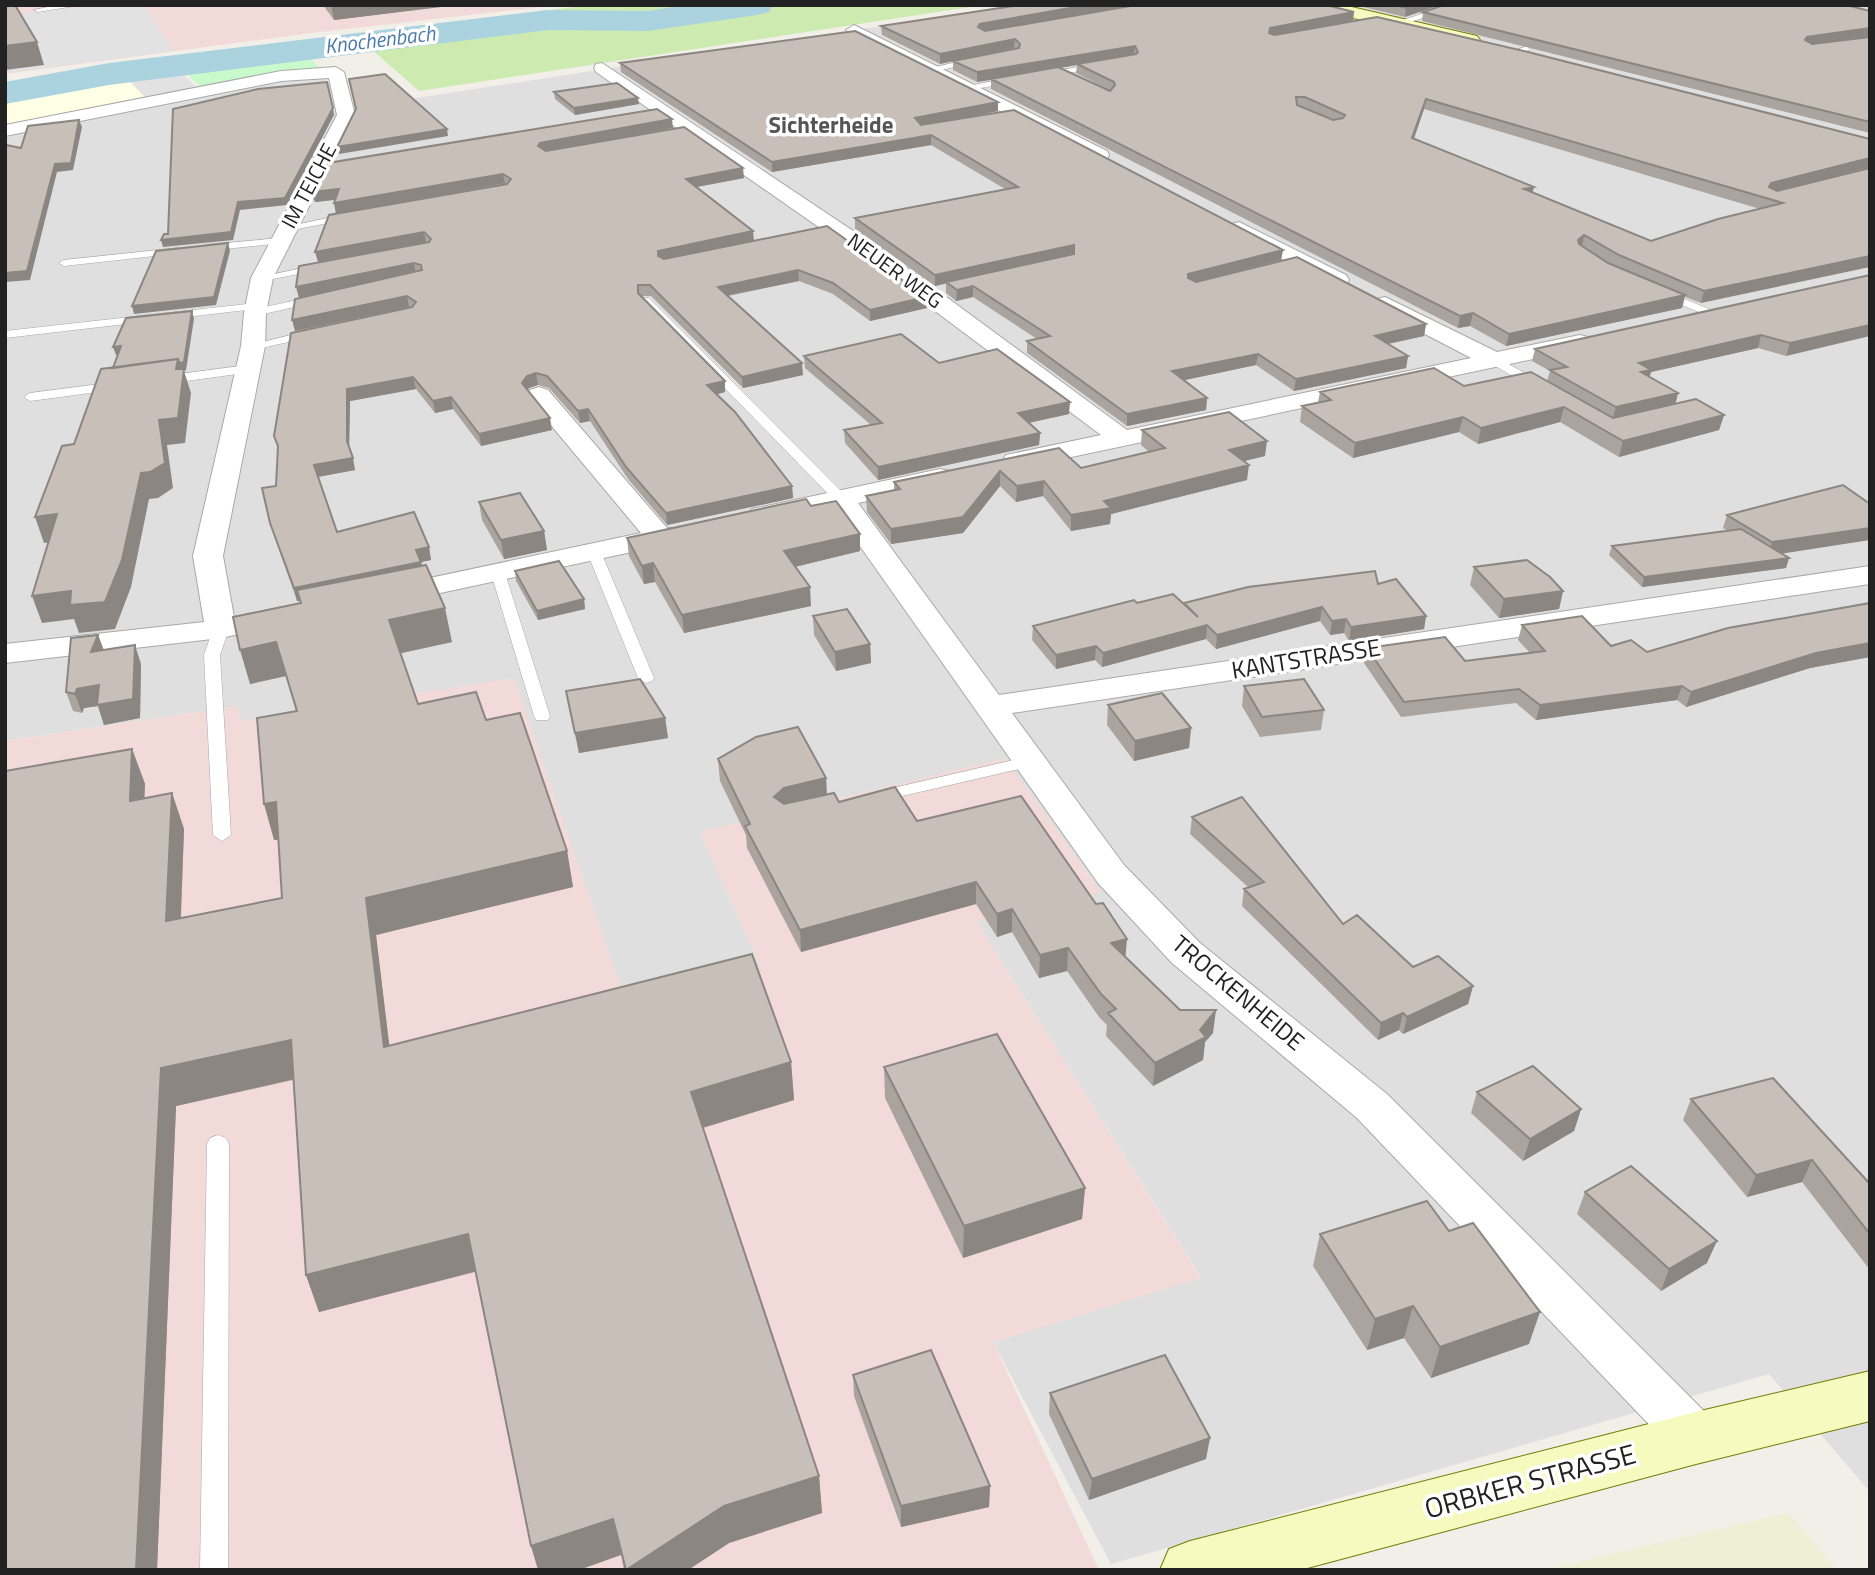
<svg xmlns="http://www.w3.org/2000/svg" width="1875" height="1575" font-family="'Titillium Web',sans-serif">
<rect width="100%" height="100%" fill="#f2efe9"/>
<path fill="#e0dfdf" d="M1015 5H1870V1492L1769 1374 1111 1564 993 1342 1201 1277 976 921 700 832 763 971 625 1000 239 721V706L5 741V136L277 79 314 77 325 79 334 111Z"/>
<path fill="#f2dad9" d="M5 5H559L311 33 5 74Z
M514 678 625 1000 763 971 700 832 1005 758 1101 892 976 921 1201 1278 993 1342 1099 1570H5V741L239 706 240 721Z"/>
<path fill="#ffffe5" d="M126 78 146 99 5 127V100Z"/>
<path fill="#eef0d5" d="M1788 1513 1837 1570H1544Z"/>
<path fill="#cdebb0" d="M591 5H984L419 91 354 34Z"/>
<path fill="#c8facc" d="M311 59 321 69 201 88 184 71Z"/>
<path fill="#e2e2e2" d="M100 5H144L174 51 5 73V16Z
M180 71 198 89 147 99 127 78Z"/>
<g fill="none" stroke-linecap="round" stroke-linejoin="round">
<path fill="#aad3df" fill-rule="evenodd" d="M686 5H773L769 12 757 15 648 31 548 30 109 85 5 104V82L109 63 548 10 648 11Z"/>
<defs>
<path id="lane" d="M57 5H81L38 12 34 10Z
M1449 5H1462L1404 24 1397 22Z
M1527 46 1530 50 1518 53 1514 51Z
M975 58 978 62 931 72 927 69Z
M1100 63 1103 67 1044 77 1040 74Z
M1013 77 1016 82 968 90 964 87Z
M350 213 354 214V218L287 231 282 228Z
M279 238 283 239V243L206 251 201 248 206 245Z
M178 248 183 251 182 253 64 266 59 263 64 260Z
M321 264 326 267 325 269 262 281 256 278Z
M1662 290 1714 311 1716 313 1706 315 1658 295 1656 293Z
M316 296 322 299 320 301 255 316 249 313 255 309 5 338V331L256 303 262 306 260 308Z
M641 298H649L845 495V501H835L641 302Z
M311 330 315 332V336L253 350 247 346Z
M1494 356 1543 383 1545 386 1543 389H1535L1490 363V357Z
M248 365 254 369 252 372 164 384 158 380 164 376Z
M116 382 120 383V389L30 401 24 397 30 393Z
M594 548 601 552 654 678 652 681 646 683 638 678 587 552Z
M498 569 505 573 550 716 548 720H536L534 716 491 573Z
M221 624 229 629 220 655 231 835 222 841 213 835 204 655 213 629Z
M1031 756 1037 757 1040 761 1037 765 876 802 867 797 876 792Z
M218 1135 226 1138 229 1144 228 1570H200L207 1144 210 1138Z"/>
<path id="street" d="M854 25 1107 151 1109 155 1107 159H1093L848 33 846 30Z
M602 63 892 257 1127 430 1471 358 1377 309 1374 304 1377 299 1385 297 1497 352 1580 335 1588 337 1592 342 1588 347 1580 349 1015 469 1006 467 1002 461 1006 455 1101 435 876 267 596 72 594 68 596 64Z
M336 67 344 72 355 115 273 278 266 313 265 346 223 556 234 617 283 607 294 610 298 616 294 622 221 638 5 663V644L204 622 193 556 241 346 244 313 251 278 337 115 329 78 281 81 5 136V125L281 71Z
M1239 222 1346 275 1349 280 1346 285H1330L1232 232 1229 228 1232 224Z
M539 387 548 390 667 528 683 529 687 535 683 541 389 604 378 601 374 595 378 589 641 533 530 400 526 395 530 390Z
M940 469 950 471 954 477 950 483 858 503 999 695 1870 566V584L1012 713 1124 865 1200 943 1387 1094 1714 1421 1722 1438 1714 1455 1696 1461 1678 1455 1357 1118 1172 963 1098 883 833 508 762 523 752 521 748 515 752 509 762 507Z"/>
<path id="secondary" d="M1312 5H1343L1477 36 1480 40 1471 45 1314 9Z
M1870 1371V1421L1696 1464 1300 1570H1160L1169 1549 1190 1541 1696 1412Z"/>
</defs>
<use href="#lane" stroke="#a9a9a9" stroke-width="1"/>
<use href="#street" stroke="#a9a9a9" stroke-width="2"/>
<use href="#secondary" stroke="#707d05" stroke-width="2"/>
<use href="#lane" fill="#fff" fill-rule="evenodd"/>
<use href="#street" fill="#fff" fill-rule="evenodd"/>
<use href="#secondary" fill="#f7fabf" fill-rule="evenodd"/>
</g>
<path fill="#aba49e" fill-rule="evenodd" d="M323 5H457L334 20Z
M1355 5H1440L1405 17Z
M1870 11V133L1422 21 1423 12Z
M1353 21 1870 139V168L1811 183 1701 303 1685 297 1682 308 1506 346 1470 326 1458 328 991 89V80L977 82 953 70V61L940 64 882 35 881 26ZM1077 65 1076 73 1111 91H1110L1060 68ZM1301 107H1304L1328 118ZM1424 109 1760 209 1651 241 1532 193 1534 187 1414 139Z
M620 63 998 102V111L970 117 1283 250 1281 260 1244 270 1426 324 1424 336 1388 344 1408 356 1406 368 1294 391 1256 365 1184 380 1207 398 1206 410 1127 426 1027 353V341L1037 339 973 297 956 301 946 293V283L935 286 855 229V218L1005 189 931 145 772 172 621 72Z
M554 92 639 104 575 115 555 99Z
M673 128 593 143 744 178 696 187 754 241 926 297 927 308 870 321 833 294 799 281 728 296 803 375 743 388 651 296H641L725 392 717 394 792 486 793 498 667 525 628 479 590 421 580 423 549 388 538 385 529 388 527 390 552 430 481 446 453 409 435 413 416 389 350 401 349 449 355 470 318 477 337 532 429 547 431 560 421 562 422 566 452 642 401 653 418 704 486 720 567 851 573 887 376 935 389 1046 791 1062 794 1100 703 1128 819 1476 822 1513 729 1543 688 1570H624L621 1555 475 1272 319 1312 306 1275 293 1080 176 1106 157 1570H5L132 749 145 784 144 798 172 793 184 829 181 918 282 898 278 840H274L296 711 286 676 250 684 300 603 299 601H297L274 535 262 488 276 486 278 450 274 436 386 312 295 331 309 296 318 262 505 184 336 214 335 200 315 202 312 192Z
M1870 275 1786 356 1758 348 1651 372 1649 377 1678 393 1675 404 1724 415 1719 430 1619 457 1560 422 1478 444 1459 432 1353 458 1300 422 1302 406 1318 402 1320 392 1464 386 1547 381 1550 371 1532 361 1535 349Z
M804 356 939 363 1069 414 1029 423 1040 433 1039 445 878 480 845 443 844 430 871 425 805 368Z
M1142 430 1265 456 1244 461 1247 480 1111 514 1110 524 1071 531 1043 496 1016 502 1000 486 963 533 891 544 867 512 866 496 894 490V482L1059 448 1081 468 1149 452 1141 445Z
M1843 485 1781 554 1789 558 1786 568 1642 587 1609 555 1612 546 1728 531 1723 528 1727 515Z
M479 502 544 531 547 550 504 559 482 520Z
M627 538 860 551 795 567 811 606 684 633 655 582 644 584 629 556Z
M1474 567 1563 591 1559 609 1499 618 1470 585Z
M515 571 584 599 585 609 538 620 516 581Z
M1378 584 1426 616 1424 629 1349 641 1344 633 1330 635 1320 621 1216 649 1206 639 1102 667 1095 660 1056 669 1032 640 1033 626 1137 603 1184 604Z
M1870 603V657L1810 668 1686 707 1677 700 1536 720 1516 703 1401 717 1364 663 1367 648 1465 661 1530 653 1518 640 1522 625 1611 646 1647 652Z
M813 616 870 644 871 663 836 671 814 635Z
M98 635 104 650 141 664 140 718 104 725 98 706 84 708 82 713 73 711 66 692Z
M1244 686 1324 710 1321 730 1260 737 1242 706Z
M566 691 665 718 668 738 579 753Z
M1108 705 1191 728 1189 748 1134 761 1107 725Z
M718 759 826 778 827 795 839 802 917 821 1125 957 1180 1010 1213 1033 1205 1042 1203 1060 1153 1086 1106 1036 1107 1025 1099 1017 1067 971 1039 978 1012 932 997 937 976 904 801 952 747 848 746 835 720 781Z
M1192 817 1343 924 1413 967 1473 986 1468 1004 1403 1034 1399 1030 1378 1040 1242 906 1244 889 1249 888 1190 834Z
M884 1067 1085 1188 1082 1219 963 1258 885 1098Z
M1477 1092 1581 1109 1574 1131 1523 1161 1471 1113Z
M1691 1099 1870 1184V1270L1802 1182 1747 1197 1683 1120Z
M1585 1192 1707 1263 1661 1291 1577 1214Z
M1320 1234 1529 1344 1431 1378 1404 1338 1367 1350 1313 1266Z
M853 1375 990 1486 989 1507 901 1527 854 1396Z
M1050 1393 1206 1459 1089 1500 1049 1414Z"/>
<path fill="#8b8681" d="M331 5H457L334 20Z
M1087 5H1138L980 33 978 27 980 24Z
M1414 5H1440L1405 17 1406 8Z
M1354 12 1353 21 1268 37 1270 28Z
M1870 28V37L1805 46V40L1807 37Z
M1015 39 1014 48 940 64V54Z
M37 42 44 65 5 70V46Z
M1135 46 1134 55 1077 64V65L977 82V72Z
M638 98 639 104 575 115 574 108Z
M1426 99 1424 109 1410 149 1412 138Z
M998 102V111L915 128V118Z
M333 108 334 115 287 205 240 210 233 240 163 247 161 240 238 202Z
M672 119 673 128 542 152 538 146 540 143Z
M79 120 82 127 73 170 57 172 30 280 5 282V273L55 164Z
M447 129 448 136 339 154 337 147Z
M931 135V145L772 172V162Z
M1870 158 1869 167 1767 194 1769 187 1771 183Z
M743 168 744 178 686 189V179Z
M503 174 505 183 336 214 334 203Z
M1534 187 1531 198 1524 189Z
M339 189 341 199 315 202 312 192Z
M753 231 754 241 659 261 658 256V251Z
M424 232 426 242 318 262 315 252Z
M1584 235 1582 247 1575 251 1578 240Z
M228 243 230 251 216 305 134 314 132 306Z
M1074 245V255L935 286V275Z
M1283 250 1281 260 1187 284 1188 274Z
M1870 256V267L1701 303 1704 291Z
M414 263 416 273 299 298 296 287Z
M798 270 799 281 719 297 718 287Z
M973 286V297L956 301 957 290Z
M1685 295 1682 308 1506 346 1509 334Z
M407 296 409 307 295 331 292 320Z
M926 297 927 308 870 321V310Z
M192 311 194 319 186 370 184 371 191 393 185 443 167 445 173 488 158 498 149 499 131 587 115 629 79 633 74 619 42 623 32 596 114 380Z
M1473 313 1470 326 1458 328 1460 316Z
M1426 324 1424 336 1373 347 1375 336Z
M1870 325V336L1786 356 1790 343Z
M1761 335 1758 348 1651 372 1648 382 1637 385 1639 363Z
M121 346 123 354 116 355 113 347Z
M1258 354 1256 365 1171 383 1172 371Z
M1408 356 1406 368 1294 391 1296 379Z
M802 363 803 375 743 388 742 377Z
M536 373 538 385 529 388 523 395 522 383 527 376Z
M413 377 416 389 350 401 349 453 347 441V389Z
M725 381V392L708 397 707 385Z
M1678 393 1675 406 1612 420 1616 407Z
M451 397 453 409 435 413 433 401Z
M1207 398 1206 410 1127 426V414Z
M1070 402 1069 414 1018 425V413Z
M1564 407 1560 422 1478 444 1481 428Z
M588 409 590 421 580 423 578 411Z
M1724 415 1719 430 1619 457 1623 441Z
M1463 417 1459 432 1353 458 1355 443Z
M550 418 552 430 481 446 479 434Z
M1040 433 1039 445 878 480V467Z
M1267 441 1265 456 1228 465 1229 450Z
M353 458 355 470 317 477 314 465Z
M1249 465 1247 480 1111 514 1110 524 1071 531V515L1104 501Z
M1000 471V486L963 533 891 544V529Z
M1044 481 1043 496 1016 502 1017 486Z
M792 486 793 498 667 525 666 513Z
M57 514 66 540 44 543 35 517Z
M1870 528V540L1767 556 1772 542Z
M544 531 547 550 504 559 501 540Z
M860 534V551L786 569 784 551Z
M429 547 431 560 421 562 424 575 297 590 299 601H297L294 588Z
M1789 558 1786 568 1642 587 1644 577Z
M653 563 655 582 644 584 642 566Z
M810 587 811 606 684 633 682 615Z
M1563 591 1559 609 1499 618 1504 599Z
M584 599 585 609 538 620 537 611Z
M1322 607 1320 621 1216 649 1217 635Z
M445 608 452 642 397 654 389 620Z
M1426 616 1424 629 1349 641 1351 627Z
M1346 619 1344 633 1330 635 1332 621Z
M1207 625 1206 639 1102 667 1103 653Z
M98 635 105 654 91 652Z
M276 642 286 676 250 684 240 650Z
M1870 643V657L1810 668 1686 707 1691 692 1816 653Z
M870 644 871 663 836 671 835 652Z
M135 645 141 664 140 718 104 725 98 706 84 708 82 713 75 694 77 689Z
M1096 646 1095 660 1056 669V655Z
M1682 686 1677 700 1536 720 1540 705Z
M665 718 668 738 579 753 575 733Z
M1191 728 1189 748 1134 761 1135 741Z
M132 749 145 784 143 837 130 801Z
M826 778 827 800 786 810 774 797 784 788Z
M172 793 184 829 179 958 166 921Z
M276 802 287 838 274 840 264 804Z
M567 851 573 887 376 935 394 1084 384 1047 366 898Z
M976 882V904L801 952 800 930Z
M1012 909V932L997 937V914Z
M1127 939 1125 962 1111 943Z
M1068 948 1067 971 1039 978 1040 955Z
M1473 986 1468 1004 1403 1034 1407 1017Z
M1216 1010 1213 1033 1205 1042 1203 1060 1153 1086 1155 1063 1200 1030Z
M1403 1013 1399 1030 1378 1040 1381 1023Z
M291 1040 303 1077 176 1106 157 1570H136L161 1068Z
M791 1062 794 1100 695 1130 691 1092Z
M1581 1109 1574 1131 1523 1161 1530 1139Z
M1812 1160 1802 1182 1747 1197 1756 1175Z
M1085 1188 1082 1219 963 1258 964 1226Z
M468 1234 477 1271 319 1312 306 1275Z
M1717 1241 1707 1263 1661 1291 1669 1269Z
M1413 1306 1404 1338 1367 1350 1375 1319Z
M1540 1312 1529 1344 1431 1378 1440 1347Z
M1210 1438 1206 1459 1089 1500 1092 1479Z
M819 1476 822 1513 729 1543 688 1570H626L724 1506Z
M990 1486 989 1507 901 1527V1506Z
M613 1519 621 1555 579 1570H538L531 1546Z"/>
<path fill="#c7bfb8" stroke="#8b8681" stroke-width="2" fill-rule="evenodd" d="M5 5H15L37 42 5 46Z
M1020 5H1087L980 24 978 27 985 31 1136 5H1326L1354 12 1270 28 1269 33 1275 35 1377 17 1528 52 1870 139V158L1771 183 1769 187 1777 191 1870 168V256L1704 291 1619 255 1584 235 1578 240 1579 244 1608 263 1685 295 1509 334 1473 313 1460 316 991 79 1058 67 1110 91 1115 85 1114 82 1077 64 1136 54 1138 52 1135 46 977 72 953 61 1019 48 1020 44 1015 39 940 54 881 26ZM1296 97H1305L1345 115 1343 118 1333 120 1297 105ZM1426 99 1783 203 1718 219 1651 241 1524 189 1534 187 1412 138Z
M1395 5H1414L1406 8Z
M1444 5H1846L1870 11V28L1807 37 1805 40 1812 44 1870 37V122L1423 12Z
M855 31 998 102 915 118 921 125 1014 110 1283 250 1188 274V278L1196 282 1297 257 1426 324 1375 336 1408 356 1296 379 1258 354 1172 371 1207 398 1127 414 1027 341 1050 336 973 286 957 290 946 282 1074 254V245L935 275 855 218 1018 187 931 135 772 162 620 63Z
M385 74 447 129 337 147 356 109 349 79Z
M327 82 333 108 285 198 238 202 231 232 161 240 164 234H168L173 109 258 89Z
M617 83 638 98 574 108 554 92Z
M657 109 672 119 540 143 538 146 546 151 684 127 743 168 686 179 753 231 658 251V256L664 259 827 226 926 297 870 310 833 283 798 270 718 287 802 363 742 377 650 285H638V293L725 381 707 385 735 412 792 486 666 513 626 467 588 409 578 411 547 376 536 373 527 376 522 383 550 418 479 434 451 397 433 401 413 377 347 389V441L353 458 314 465 337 532 414 512 429 547 416 550 421 562 294 588 270 523 262 488 276 486 278 446 274 436 291 333 412 307 416 302 407 296 292 320 295 299 422 270 421 265 414 263 296 287 299 266 429 242 431 239 424 232 315 252 329 215 507 184 511 179 503 174 334 203 339 189 312 192 328 163Z
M79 120 71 163 55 164 27 271 5 273V148L6 145 21 148 28 126Z
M228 243 214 297 132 306 156 251Z
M1870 275V325L1790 343 1761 335 1639 363 1651 370 1641 372 1678 393 1616 407 1550 370 1567 367 1535 349Z
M192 311 184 362 179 363 178 359 113 368 121 346 113 347 126 318Z
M901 334 939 363 997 349 1070 402 1018 413 1040 433 878 467 844 430 882 423 804 356Z
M178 359 176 369H184L178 418 159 420 165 463 150 472 141 473 122 560 105 602 70 605 71 591 32 596 57 514 35 517 62 446 74 444 101 369Z
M1434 368 1464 386 1531 372 1613 418 1696 399 1724 415 1623 441 1564 407 1481 428 1463 417 1355 443 1302 406 1331 400 1320 392Z
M1229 412 1267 441 1229 450 1249 465 1104 501 1111 508 1071 515 1044 481 1017 486 1000 471 963 517 891 529 866 496 900 489 894 482 1059 448 1081 468 1165 448 1142 430Z
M1843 485 1870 504V528L1772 542 1727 515Z
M520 493 544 531 501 540 479 502Z
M806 499 811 506 836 501 860 534 784 551 810 587 682 615 653 563 642 566 627 538Z
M1741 529 1789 558 1644 577 1612 546Z
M1527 560 1550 577 1563 591 1504 599 1474 567Z
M559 561 584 599 537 611 515 571Z
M426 565 445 608 389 620 418 704 476 692 486 720 520 713 567 851 366 898 384 1047 752 954 791 1062 691 1092 819 1476 724 1506 626 1570 613 1519 531 1546 468 1234 306 1275 291 1040 161 1068 136 1570H5V771L132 749 130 801 172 793 166 921 282 898 276 802 264 804 257 718 297 711 276 642 240 650 233 617 301 603 297 590Z
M1375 571 1378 584 1396 579 1426 616 1351 627 1346 619 1332 621 1322 607 1217 635 1207 625 1103 653 1096 646 1056 655 1033 626 1134 600 1137 603 1173 594 1198 617 1184 603 1248 587Z
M1870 603V643L1816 653 1691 692 1682 686 1540 705 1519 689 1404 702 1367 648 1445 637 1465 661 1545 651 1522 625 1582 616 1611 646 1631 640 1647 652 1728 628Z
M847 609 870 644 835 652 813 616Z
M98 635 91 652 135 645 133 699 97 705 99 685 77 689 75 694 66 692 71 638Z
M640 679 665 718 575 733 566 691Z
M1304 679 1324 710 1262 717 1244 686Z
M1162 693 1191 728 1135 741 1108 705Z
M798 727 826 778 784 788 774 797 784 804 834 793 839 802 895 787 917 821 1021 796 1096 904 1103 903 1127 939 1111 943 1180 1010H1216L1200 1030 1206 1037 1155 1063 1108 1013 1116 1009 1101 994 1068 948 1040 955 1012 909 997 914 976 882 800 930 745 826 750 824 718 759 756 737Z
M1242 797 1343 924 1357 915 1413 967 1438 956 1473 986 1407 1017 1403 1013 1381 1023 1244 889 1264 882 1192 817Z
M997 1034 1085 1188 964 1226 884 1067Z
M1533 1066 1581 1109 1530 1139 1477 1092Z
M1773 1078 1870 1184V1234L1812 1160 1756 1175 1691 1099Z
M1631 1166 1717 1241 1669 1269 1585 1192Z
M1427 1201 1449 1231 1473 1223 1540 1312 1440 1347 1413 1306 1375 1319 1320 1234Z
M931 1350 990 1486 901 1506 853 1375Z
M1165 1355 1210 1438 1092 1479 1050 1393Z"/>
<g text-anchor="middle" stroke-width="7" stroke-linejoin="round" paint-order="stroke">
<g font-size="21" font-style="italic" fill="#4a7aab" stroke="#fff">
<text transform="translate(380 40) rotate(-7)" y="7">Knochenbach</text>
</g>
<g font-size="21" fill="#222" stroke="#fff">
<text transform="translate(309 186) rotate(-62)" y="7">IM TEICHE</text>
<text transform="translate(895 271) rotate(36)" y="7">NEUER WEG</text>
</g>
<g font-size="23" font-weight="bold" fill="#555" stroke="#fff">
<text x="831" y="133">Sichterheide</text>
</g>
<g font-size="24" fill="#222" stroke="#fff">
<text transform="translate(1306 659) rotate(-9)" y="8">KANTSTRASSE</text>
<text transform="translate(1238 993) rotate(40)" y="8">TROCKENHEIDE</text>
</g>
<g font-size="28" fill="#222" stroke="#fff">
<text transform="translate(1530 1481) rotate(-15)" y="10">ORBKER STRASSE</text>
</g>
</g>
<rect width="1875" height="1575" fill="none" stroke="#222222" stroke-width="14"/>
</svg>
